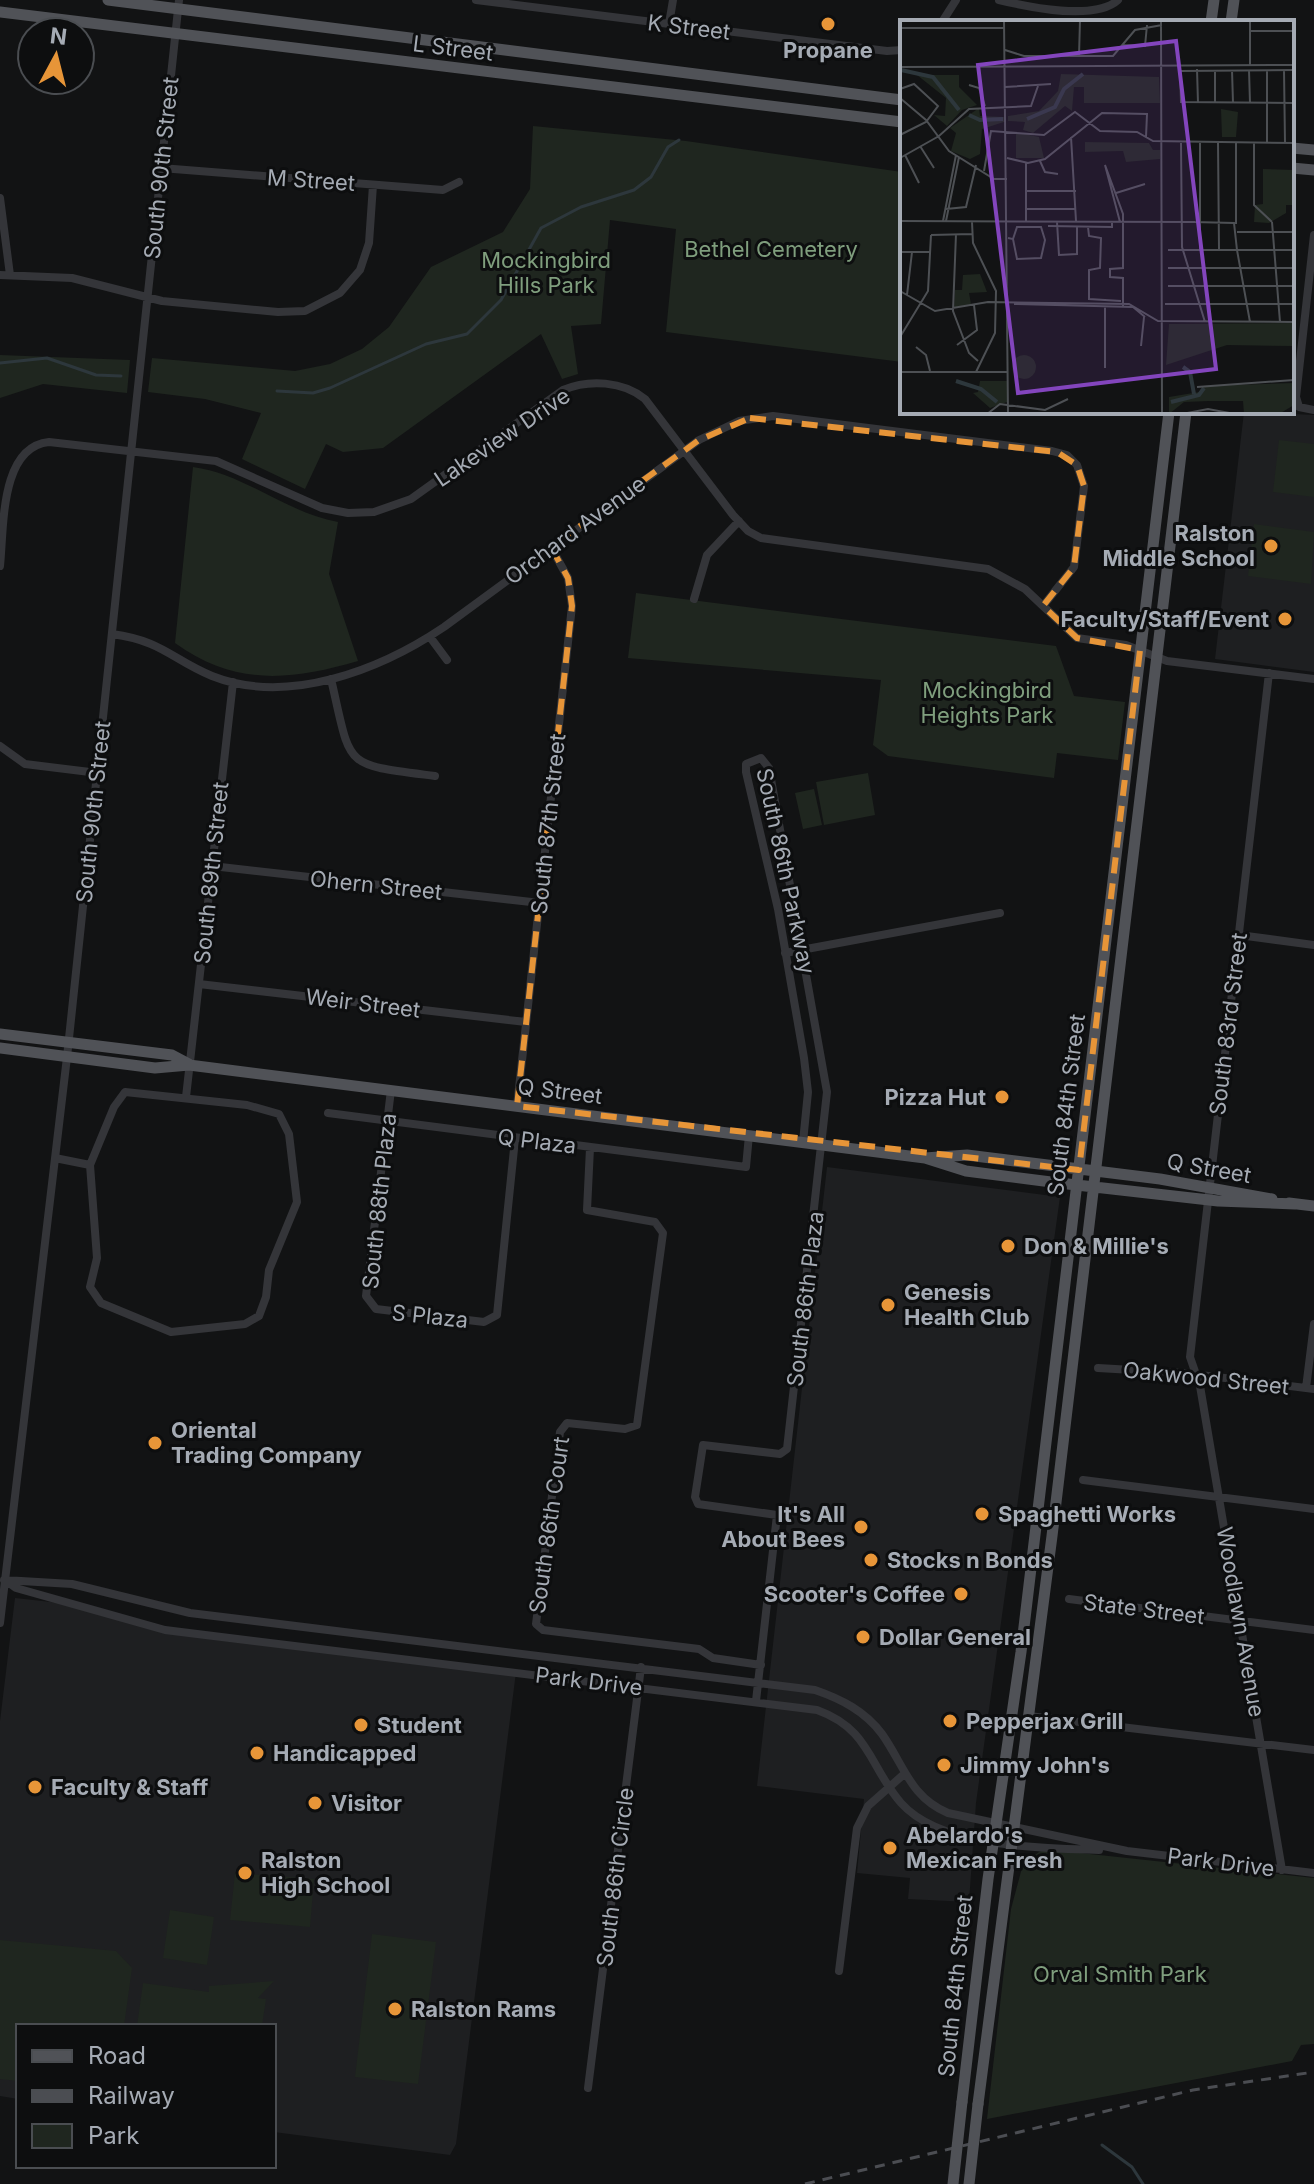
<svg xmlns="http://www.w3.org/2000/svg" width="1314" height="2184" font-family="Inter,sans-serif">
<rect width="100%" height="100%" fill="#121314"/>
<path fill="#1e1f21" d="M1244 412 1314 415V672L1215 659Z
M827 1167 1060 1197 976 1803 969 1902 908 1899 910 1878 857 1873 864 1799 757 1786Z
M15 1598 78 1605 165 1630 516 1672 456 2144 450 2155 274 2132V2026H18V2099L0 2096V1721Z"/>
<path fill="#1f261f" d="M533 126 686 141 902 172V362L666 332 676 229 610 220 601 324 571 326 578 374 562 379 541 334 383 448 343 452 326 444 305 489 242 459 261 413 205 399 148 392 152 358 295 371 330 364 362 349 389 327 431 267 503 232 530 189Z
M0 355 130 360 127 393 43 384 0 398Z
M1279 440 1314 444V497L1273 492Z
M193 467C245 474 287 513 338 522L329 574 358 661C289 681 235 686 175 643Z
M1254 524 1314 532 1311 584 1248 576Z
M636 593 1056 646 1074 696 1125 702 1118 760 1057 753 1054 778 888 756 873 745 881 680 628 658Z
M868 773 875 815 824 825 816 782Z
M814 789 822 825 803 829 795 793Z
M1043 1849 1314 1878V2044L1301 2045 1292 2061 987 2119 1011 1909 1023 1864Z
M235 1873 314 1879 310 1927 230 1920Z
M170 1910 214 1917 207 1965 163 1958Z
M372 1934 436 1942 418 2084 355 2077Z
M0 1940 116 1951 132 1968 124 2026H18V2081L0 2079Z
M274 1981 258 1998 266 1999 262 2026H137L143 1983 209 1992V1986Z"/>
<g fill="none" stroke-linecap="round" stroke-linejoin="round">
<path stroke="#2d373c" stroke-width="3" d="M0 363 47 358 96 375 121 376
M277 391 313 393 330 388 426 344 467 334 501 300 541 228 581 207 634 190 651 177 668 147 679 140
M1102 2145 1132 2167 1143 2184"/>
<path stroke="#343539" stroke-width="8" d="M476 0 887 51 902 50
M999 0C1028 7 1095 21 1118 0
M942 22 956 0
M669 24 673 0
M161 168 443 190 459 182
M0 198 10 275
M1314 235 1296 397 1299 407 1314 410
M0 275 72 278 162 301 278 312 305 311 340 293 360 270 369 243 373 185
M0 566C4 527 0 447 49 442L216 461 322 508 348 513 374 512 411 499 563 390C589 379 623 381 645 399L733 515 748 531 761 538 988 569 1025 589 1077 638 1126 645 1167 661 1314 679
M694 599 707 555 739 521
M112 634C163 641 171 659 212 676 288 706 380 670 444 627L699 440 739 421 773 416 1052 451 1067 455 1077 465 1084 486 1074 567 1043 606
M430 637 447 660
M1269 673 1190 1357 1200 1386 1282 1870
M331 679C352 769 341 764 435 776
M0 746 25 764 98 773
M212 866 540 903
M1239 935 1314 945
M785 953 1000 913
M199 984 526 1022
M391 1090 366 1296 376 1309 484 1322 497 1315 515 1139
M186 1097 233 682
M517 1106 572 606 568 578 551 547
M328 1113 746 1167 749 1135
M590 1148 587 1210 655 1222 663 1233 637 1425 625 1429 567 1423 560 1432 536 1624 543 1630 699 1649 713 1658 761 1665
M55 1158 90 1165 97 1258 90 1287 101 1303 171 1332 245 1324 259 1316 266 1297 269 1270 297 1202 289 1134 279 1114 247 1105 125 1092 114 1107 90 1165
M1098 1368 1184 1373 1314 1389
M1306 1388 1314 1324
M1083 1480 1314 1509
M4 1580 72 1584 190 1613 815 1690C841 1699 865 1711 882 1734 904 1765 910 1797 948 1813L1127 1851 1314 1873
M5 1580 16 1588 165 1630 817 1710C870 1729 869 1766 901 1803 941 1848 1041 1848 1099 1850
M1069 1599 1314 1630
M0 1623 67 1057 179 0
M756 1701 777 1515 698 1504 695 1497 703 1445 780 1454 787 1449 827 1092 769 768 761 758 746 764V772L778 909 804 1058 808 1092 803 1142
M1029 1716 1314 1750
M839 1971 857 1828 868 1806 903 1775
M588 2088 641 1667"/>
<path stroke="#505257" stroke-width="11" d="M108 0 902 100
M0 12 902 122
M1211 22 1214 0
M1231 22 1234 0
M1292 148 1314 150
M1292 168 1314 170
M0 1034 172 1055 189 1064
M0 1048 155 1068 189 1065 925 1158 966 1171 1059 1183 1218 1201 1295 1204
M925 1158 967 1155 1160 1179 1272 1199
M1289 1203 1314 1206
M962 2102 988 1879 1021 1652 1169 412
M978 2104 1052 1536 1186 412"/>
<path stroke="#4b4d52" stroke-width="3" stroke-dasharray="10 8" stroke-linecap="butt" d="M805 2184 1193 2090 1314 2072"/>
<path stroke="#505257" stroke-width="11" d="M953 2184 962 2102
M969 2184 978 2104"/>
</g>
<path fill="none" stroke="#e79538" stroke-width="6" stroke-dasharray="16 10" stroke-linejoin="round" d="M750 418 1057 452 1077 465 1084 486 1074 567 1043 606 1077 638 1140 650 1079 1170 517 1106 572 606 568 578 551 547 699 440Z"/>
<g fill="#e79538" stroke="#0d0e0f" stroke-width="3">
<circle cx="828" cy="24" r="8"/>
<circle cx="1271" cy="546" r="8"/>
<circle cx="1285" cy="619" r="8"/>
<circle cx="1002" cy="1097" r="8"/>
<circle cx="1008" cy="1246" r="8"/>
<circle cx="888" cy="1305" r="8"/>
<circle cx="155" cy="1443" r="8"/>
<circle cx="982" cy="1514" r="8"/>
<circle cx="861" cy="1527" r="8"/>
<circle cx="871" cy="1560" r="8"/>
<circle cx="961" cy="1594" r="8"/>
<circle cx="863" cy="1637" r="8"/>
<circle cx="950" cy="1721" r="8"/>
<circle cx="361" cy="1725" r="8"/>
<circle cx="257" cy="1753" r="8"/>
<circle cx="944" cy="1765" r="8"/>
<circle cx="35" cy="1787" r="8"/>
<circle cx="315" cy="1803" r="8"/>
<circle cx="890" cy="1848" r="8"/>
<circle cx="245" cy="1873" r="8"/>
<circle cx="395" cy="2009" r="8"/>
</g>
<g text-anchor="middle" stroke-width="6" stroke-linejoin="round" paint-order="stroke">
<g font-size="22" fill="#a5abb4" stroke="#0d0e0f">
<text transform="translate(689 27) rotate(7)" y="8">K Street</text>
<text transform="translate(453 48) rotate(7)" y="8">L Street</text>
<text transform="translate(161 168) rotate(-84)" y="8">South 90th Street</text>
<text transform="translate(311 180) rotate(4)" y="8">M Street</text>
<text transform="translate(502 437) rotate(-34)" y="8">Lakeview Drive</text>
<text transform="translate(575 530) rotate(-36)" y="8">Orchard Avenue</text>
<text transform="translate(93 812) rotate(-84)" y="8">South 90th Street</text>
<text transform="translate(548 824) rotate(-84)" y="8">South 87th Street</text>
<text transform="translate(786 871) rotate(78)" y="8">South 86th Parkway</text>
<text transform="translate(211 873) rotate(-84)" y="8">South 89th Street</text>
<text transform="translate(376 885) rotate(6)" y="8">Ohern Street</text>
<text transform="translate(363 1003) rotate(7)" y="8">Weir Street</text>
<text transform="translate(1228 1024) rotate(-83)" y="8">South 83rd Street</text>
<text transform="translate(560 1091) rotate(7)" y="8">Q Street</text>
<text transform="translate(1066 1105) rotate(-83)" y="8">South 84th Street</text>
<text transform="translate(537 1141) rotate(7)" y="8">Q Plaza</text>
<text transform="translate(1209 1168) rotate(10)" y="8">Q Street</text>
<text transform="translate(379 1201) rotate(-84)" y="8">South 88th Plaza</text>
<text transform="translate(805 1299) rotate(-83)" y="8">South 86th Plaza</text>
<text transform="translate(430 1316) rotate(6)" y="8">S Plaza</text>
<text transform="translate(1206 1378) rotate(6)" y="8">Oakwood Street</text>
<text transform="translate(549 1525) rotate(-82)" y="8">South 86th Court</text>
<text transform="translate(1144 1609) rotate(7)" y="8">State Street</text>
<text transform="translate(1241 1622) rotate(80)" y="8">Woodlawn Avenue</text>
<text transform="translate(589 1681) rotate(7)" y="8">Park Drive</text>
<text transform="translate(1221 1862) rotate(7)" y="8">Park Drive</text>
<text transform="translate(615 1877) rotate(-83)" y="8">South 86th Circle</text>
<text transform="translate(955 1986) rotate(-84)" y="8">South 84th Street</text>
</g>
<g font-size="22" font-weight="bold" fill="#a5abb4" stroke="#0d0e0f" text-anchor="start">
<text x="828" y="58" text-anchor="middle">Propane</text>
<text x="1255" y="541" text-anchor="end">Ralston<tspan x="1255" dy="25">Middle School</tspan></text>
<text x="1269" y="627" text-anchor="end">Faculty/Staff/Event</text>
<text x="986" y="1105" text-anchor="end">Pizza Hut</text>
<text x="1024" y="1254">Don &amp; Millie's</text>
<text x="904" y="1300">Genesis<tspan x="904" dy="25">Health Club</tspan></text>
<text x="171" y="1438">Oriental<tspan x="171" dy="25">Trading Company</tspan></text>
<text x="845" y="1522" text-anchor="end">It's All<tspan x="845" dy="25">About Bees</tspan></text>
<text x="998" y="1522">Spaghetti Works</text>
<text x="887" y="1568">Stocks n Bonds</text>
<text x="945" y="1602" text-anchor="end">Scooter's Coffee</text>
<text x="879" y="1645">Dollar General</text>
<text x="966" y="1729">Pepperjax Grill</text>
<text x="377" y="1733">Student</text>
<text x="273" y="1761">Handicapped</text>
<text x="960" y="1773">Jimmy John's</text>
<text x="51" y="1795">Faculty &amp; Staff</text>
<text x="331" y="1811">Visitor</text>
<text x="906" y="1843">Abelardo's<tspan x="906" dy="25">Mexican Fresh</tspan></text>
<text x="261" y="1868">Ralston<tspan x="261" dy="25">High School</tspan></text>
<text x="411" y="2017">Ralston Rams</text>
</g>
<g font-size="22" fill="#7f9e7d" stroke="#0d0e0f">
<text x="771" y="257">Bethel Cemetery</text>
<text x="546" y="268">Mockingbird<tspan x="546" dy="25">Hills Park</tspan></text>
<text x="987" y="698">Mockingbird<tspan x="987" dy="25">Heights Park</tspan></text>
<text x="1120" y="1982">Orval Smith Park</text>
</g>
</g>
<g transform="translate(900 20)">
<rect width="394" height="394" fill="#121314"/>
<path d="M161 54 259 57 260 83H184V67H174L172 91 165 86 133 113 123 110 125 102 108 101V96L139 91 158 71ZM17 55H59V67L77 85 62 90 47 106 34 95 45 96 46 78ZM79 88 80 96 104 97V102L82 109 80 134 70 139 51 131 56 113 50 108ZM321 89 338 92 336 117H322ZM116 112 139 117 144 138H116ZM185 122 249 123 253 130H260V139L226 142 223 131 185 132ZM363 149 394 150V185H386V193L369 203 354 202 355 185 363 184ZM80 254 87 272 69 273 71 284 54 288 55 270H62L63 255ZM394 303V326L327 325 266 345 269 304ZM112 347a12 12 0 1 1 24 0a12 12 0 1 1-24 0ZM80 361H107V382L90 388 73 373 78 372ZM394 363V385L379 394H344L343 381H309L284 382 269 394V377L299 372 303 366Z" fill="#1f261f"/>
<path fill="none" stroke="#2d373c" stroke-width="4" d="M1 50 33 57 59 90M69 95 80 100 103 99M127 99 155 87 164 69 183 54M283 347 290 352 294 374M56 361 81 369 97 382M271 382 299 375 304 368"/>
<path fill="none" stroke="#4d5054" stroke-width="2" d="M104 0 108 394M261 0 262 394M0 8H104M350 11H394M223 25 245 26 247 5M105 30 124 36H213L235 10 262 5M179 36 180 0M350 45V0M280 46 281 82 394 83M0 47 394 45M297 49 298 83M315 50V83M332 50 333 83M349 50 350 83M367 50V123M384 50 385 123M280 51 394 50M69 65 79 68 85 86M105 67 151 64M0 69 14 64 38 86 26 102 0 115M0 78 26 100 49 131 94 159H107M171 117 176 201M281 123 282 227 305 302M300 123V229M318 123 319 229M354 123V185L372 202M20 126 34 148M5 135 19 163M0 138 39 116 69 89 131 86 138 66M107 138 128 143 145 139 202 93 247 94 246 117M140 141 145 152 158 154M126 143V201M84 151 91 111 144 115 175 92 200 111 237 112 253 121 394 123M0 163V188M126 171H176M216 173 245 164M46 189 66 187 76 145M127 189H176M0 201 295 202M43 201 56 135M46 201 59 137M72 202 73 223 96 271 95 313 76 352M157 202 159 235 177 234V207M220 202 205 145 223 194V248L210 249V257L223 258V287M294 202 334 203 337 230H394M372 202 380 302M336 204V123M148 206 212 207V202M188 207 189 216 201 218 200 248 189 250V279L221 281M337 212H394M56 214 53 291 69 333 78 341M31 215 72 214M108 218 113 219 117 239 141 238 145 220 141 207H117L113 219M268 230H337L350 302M2 232H30M268 248H394M268 266H394M0 271 35 291 88 282 229 284 258 301 394 302M7 275 12 232M114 284 233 287 245 297M265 284H394M0 317 28 271 31 215M57 325 77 310 74 285M241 326 244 297M16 327 26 335 30 351M205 348V286M0 352H108M297 367 394 360M87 394 100 384 145 390 168 379M282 394 308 389 335 394"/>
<path fill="#8345bd" fill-opacity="0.15" stroke="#8345bd" stroke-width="4" d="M276 21 316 349 118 373 78 45Z"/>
<rect width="394" height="394" fill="none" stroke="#a5abb4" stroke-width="4"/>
</g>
<rect x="16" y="2024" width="260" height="144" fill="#0d0e0f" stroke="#4a4d51" stroke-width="2"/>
<rect x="32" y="2050" width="40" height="12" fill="#505257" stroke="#4a4d51" stroke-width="2"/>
<text x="88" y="2064" font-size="24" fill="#a5abb4">Road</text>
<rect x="32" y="2090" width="40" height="12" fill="#4b4d52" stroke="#4a4d51" stroke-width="2"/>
<text x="88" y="2104" font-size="24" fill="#a5abb4">Railway</text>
<rect x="32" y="2124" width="40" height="24" fill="#1f261f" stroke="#4a4d51" stroke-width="2"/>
<text x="88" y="2144" font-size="24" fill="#a5abb4">Park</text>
<g transform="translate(56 56) rotate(7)"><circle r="38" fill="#0d0e0f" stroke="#4a4d51" stroke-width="2"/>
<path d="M0-6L14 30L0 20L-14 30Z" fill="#e79538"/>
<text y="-12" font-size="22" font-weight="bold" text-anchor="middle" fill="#a5abb4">N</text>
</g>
</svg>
